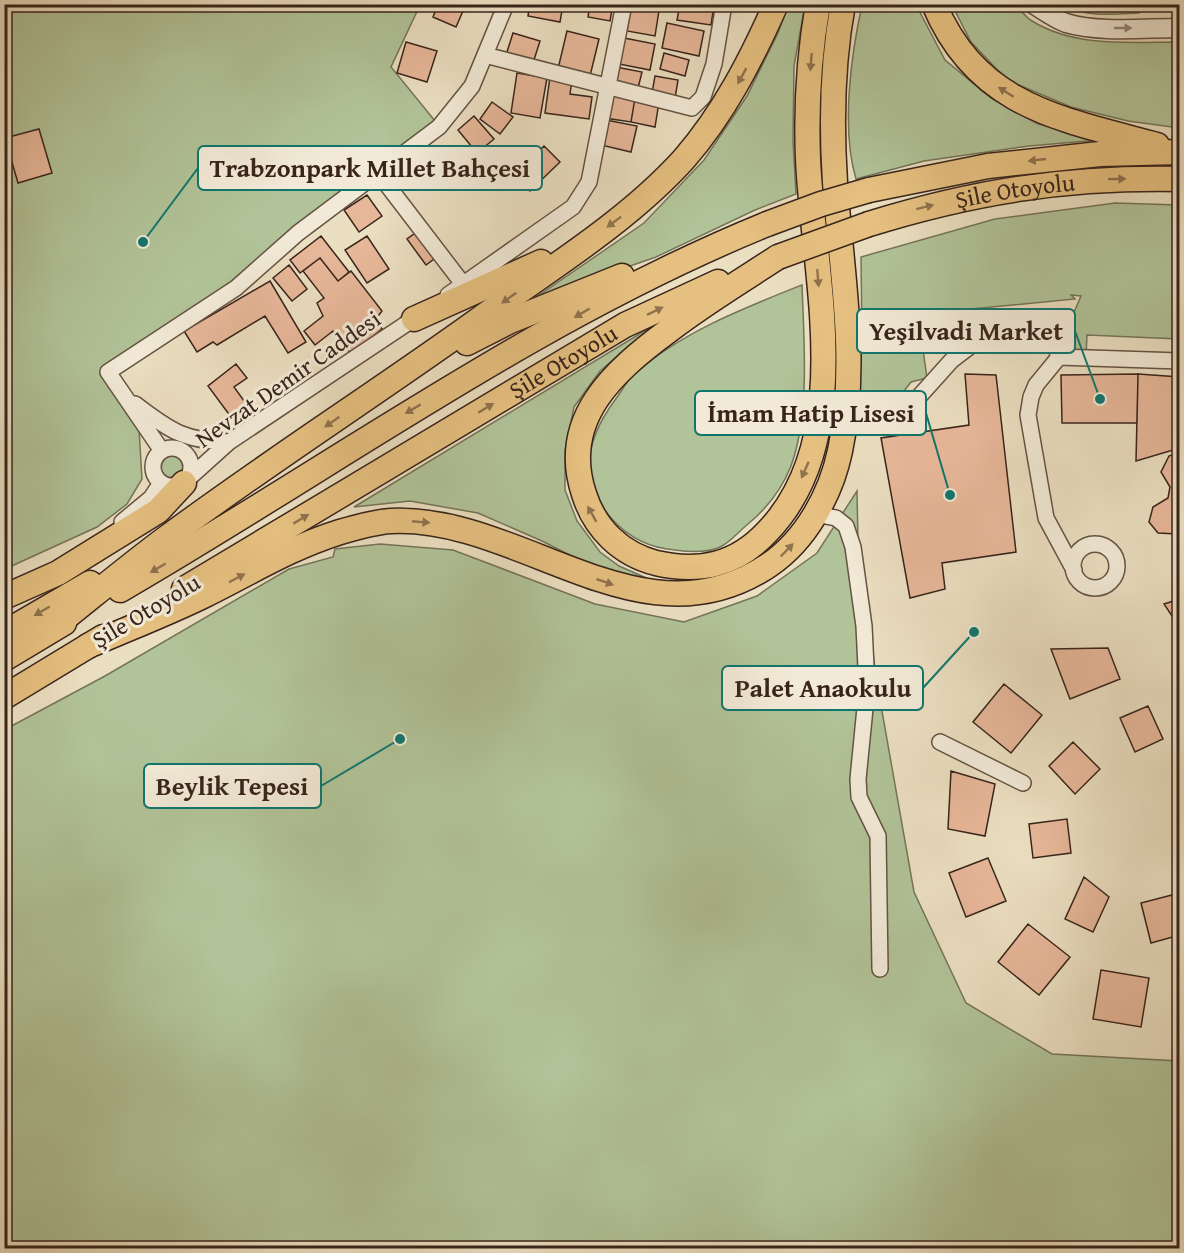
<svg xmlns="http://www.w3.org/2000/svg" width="1184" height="1253" font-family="'Gentium Book Plus',serif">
<rect width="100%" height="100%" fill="#ebdfc1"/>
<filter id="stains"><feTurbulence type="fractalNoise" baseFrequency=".00333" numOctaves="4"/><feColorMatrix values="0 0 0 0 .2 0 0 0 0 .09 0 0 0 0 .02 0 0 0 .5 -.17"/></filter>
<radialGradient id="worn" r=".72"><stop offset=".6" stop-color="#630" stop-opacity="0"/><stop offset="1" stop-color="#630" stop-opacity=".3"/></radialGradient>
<path fill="#b1c398" stroke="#74745a" stroke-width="1.5" d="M4 5H420L391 67 435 121 245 274 103 369 139 429 142 479 127 504 97 527 5 569Z
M788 5H805L794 66 793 141 796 194 755 210 656 257 532 300 644 223 704 160 747 96 778 33Z
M862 5H916L945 60 991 98 1038 124 1099 140 1029 146 924 161 856 179C841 129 851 55 862 5Z
M952 5H1016C1021 10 1026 18 1032 21 1076 48 1130 42 1179 42V128L1128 121 1071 107 1007 80 971 42Z
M1131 5 1141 6 1139 13C1116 14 1086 18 1066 5Z
M1115 203 1179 205V339L1087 335 1086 357H1059L1063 338 1081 296 1071 295 1075 299 918 314 927 378 911 382 884 417 856 433 862 338 861 257 995 219Z
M802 285C804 341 810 414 791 466 782 489 766 509 748 524 739 531 730 543 720 547 707 553 689 552 675 550 650 548 629 538 612 519 577 480 586 439 615 400 621 392 627 381 634 374 682 332 744 308 802 285Z
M656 324 600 371 574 407 565 451V490L577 521 600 552 619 566 651 580 603 572 542 541 478 513 410 501 354 507Z
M159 468a13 13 0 1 1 26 0a13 13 0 1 1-26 0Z
M857 491 858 542 877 683 914 892 966 1003 1052 1054 1179 1061V1248H5L4 730 105 676 289 569 333 557 335 549 380 544 453 550 595 604 684 622 757 596 817 553Z"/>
<path fill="#e7b799" stroke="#38241b" stroke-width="1.5" d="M438 4H466L456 27 433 17Z
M530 4H563L560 22 528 16Z
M590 4H613L610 21 588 17Z
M631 4H660L655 36 627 31Z
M680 4 714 5 711 25 677 20Z
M667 23 704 31 699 56 662 48Z
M567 31 599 39 590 76 558 69Z
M513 33 540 41 533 63 506 55Z
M624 38 655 44 650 70 619 64Z
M406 42 437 51 427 82 397 73Z
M664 53 689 60 685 76 660 69Z
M616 67 642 72 638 88 612 82Z
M517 73 547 78 540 118 511 113Z
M655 76 678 80 675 98 652 93Z
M550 77 572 80 570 94 592 97 589 119 545 113Z
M609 93 635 98 631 122 605 118Z
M635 98 659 102 655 127 631 122Z
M492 102 513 117 500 134 480 119Z
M474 116 494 139 477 153 458 130Z
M606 120 637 126 631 152 601 145Z
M39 129 52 173 18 183 5 138Z
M544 146 560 162 530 191 514 176Z
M367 195 382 216 359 232 344 210Z
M418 231 438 256 426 265 407 239Z
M321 236 349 272 338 281 320 258 300 273 290 260Z
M367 236 389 269 367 283 345 250Z
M320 258 338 281 351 271 382 311 375 320 382 329 351 354 333 331 315 345 304 331 323 316 317 303 324 298 303 271Z
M289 265 307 289 292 301 273 278Z
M270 281 306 342 288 353 265 316 217 345 213 342 197 352 184 331Z
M236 364 247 378 234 387 247 405 231 417 208 386Z
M965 374 996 375 1016 552 942 563 945 589 910 598 881 438 969 425Z
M1138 374 1137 423H1062L1061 375Z
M1138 374 1180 377V448L1136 461Z
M1177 453 1180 454V529L1177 534 1158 533 1149 522 1153 507 1168 498 1170 487 1161 472 1169 456Z
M1180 589V628L1164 604 1177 600 1174 592Z
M1108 648 1120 679 1070 699 1051 649Z
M1004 684 1042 715 1011 753 973 722Z
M1148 706 1163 739 1135 752 1120 718Z
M1073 742 1100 769 1075 794 1049 766Z
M951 771 995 784 985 836 948 829Z
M1067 819 1071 853 1033 858 1029 824Z
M988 858 1006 901 966 917 949 873Z
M1084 877 1109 897 1093 932 1065 919Z
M1172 895 1180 924V935L1151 943 1141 903Z
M1028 924 1070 957 1039 995 998 962Z
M1101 970 1149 978 1141 1027 1093 1019Z"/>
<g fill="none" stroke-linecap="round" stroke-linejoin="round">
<defs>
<path id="minor" d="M485 55 692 108 703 97 714 64 724 4
M378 173 463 284
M448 295 573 207 589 182 624 4
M1059 357 1036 385 1031 397 1028 415 1046 518 1074 570
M1059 357 1180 361
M916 400 952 360 981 338 1013 328 1051 334 1059 357
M135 404C170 431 185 441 229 442
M153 467a19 19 0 1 1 38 0a19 19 0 1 1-38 0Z
M162 451 108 372 236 288 298 233 439 127 472 86 506 4
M189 478 229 442 421 314
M815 514 836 518 846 526 853 547 864 626 867 688 858 779 859 797 878 836 880 969
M122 522 151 498 161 483
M1073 566a22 22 0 1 1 44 0a22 22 0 1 1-44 0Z
M940 742 1023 783"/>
<path id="tertiary" d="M1033 4C1044 11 1055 19 1066 23 1099 33 1145 28 1180 28"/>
<g id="trunk">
<path d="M934 4C977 107 1061 119 1157 145"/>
<path d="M869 190 988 166 1100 154 1180 152"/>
<path id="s1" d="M869 224C976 191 1067 177 1180 179"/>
<path d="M778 257C741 281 703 304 668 331 614 371 559 419 584 494 595 529 621 554 656 563 700 573 736 565 767 532 858 438 813 276 808 159 806 108 809 55 818 4"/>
<path d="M414 319 541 262"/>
<path d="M467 343 510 321 622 276"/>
<path id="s2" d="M184 589 625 325 718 282"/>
<path d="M120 590C334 466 536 318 767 224"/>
<path d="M4 597 58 573 158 511 184 483"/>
<path d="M50 630C88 600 126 568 165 539 267 463 374 395 477 321 546 271 626 223 684 159 724 113 751 60 776 4"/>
<path d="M4 633 90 583"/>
<path d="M88 646C127 629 166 614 203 596 250 573 289 548 340 532 357 527 374 522 391 521 522 515 642 651 769 565 806 540 831 494 840 451 859 362 841 271 835 182 831 122 832 63 843 4"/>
<path d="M4 659 64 623"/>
<path d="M4 697 103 637"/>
</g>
</defs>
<use href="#minor" stroke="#655344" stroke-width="18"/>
<use href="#tertiary" stroke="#655344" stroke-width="21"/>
<use href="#trunk" stroke="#38241b" stroke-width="27"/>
<use href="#minor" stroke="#f2ead7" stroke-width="15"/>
<use href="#tertiary" stroke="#f2ead7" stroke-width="18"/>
<use href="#trunk" stroke="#e6c080" stroke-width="24"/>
<defs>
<path id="trunk-bridge" d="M767 224 821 204 869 190
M778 257 869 224"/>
</defs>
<use href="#trunk-bridge" stroke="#38241b" stroke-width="27" stroke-linecap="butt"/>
<use href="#trunk-bridge" stroke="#e6c080" stroke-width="24"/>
</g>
<defs><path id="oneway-solid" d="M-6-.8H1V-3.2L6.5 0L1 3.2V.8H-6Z" transform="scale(1.5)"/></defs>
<use fill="#958779" href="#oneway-solid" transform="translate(1123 28)"/>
<g fill="#8f724e">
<use href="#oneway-solid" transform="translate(811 62) rotate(95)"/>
<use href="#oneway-solid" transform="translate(742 76) rotate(119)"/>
<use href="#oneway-solid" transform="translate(1006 92) rotate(-148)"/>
<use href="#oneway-solid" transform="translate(1037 160) rotate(174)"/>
<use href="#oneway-solid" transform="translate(1117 179) rotate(-1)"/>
<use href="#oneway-solid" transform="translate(925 207) rotate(-14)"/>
<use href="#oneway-solid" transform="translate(614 222) rotate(143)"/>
<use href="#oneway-solid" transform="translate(818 278) rotate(85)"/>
<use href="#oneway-solid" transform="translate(509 298) rotate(144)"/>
<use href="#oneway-solid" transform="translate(655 311) rotate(-26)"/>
<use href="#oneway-solid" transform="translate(582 313) rotate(150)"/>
<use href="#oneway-solid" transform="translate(486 408) rotate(-31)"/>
<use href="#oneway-solid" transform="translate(413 409) rotate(149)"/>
<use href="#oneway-solid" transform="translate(332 422) rotate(145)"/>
<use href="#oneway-solid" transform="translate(805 470) rotate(114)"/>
<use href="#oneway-solid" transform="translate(592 514) rotate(-119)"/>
<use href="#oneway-solid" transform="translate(301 519) rotate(-31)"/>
<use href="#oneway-solid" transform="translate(421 522) rotate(5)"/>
<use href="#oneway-solid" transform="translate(787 550) rotate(-46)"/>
<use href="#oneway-solid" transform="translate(158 568) rotate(150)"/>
<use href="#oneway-solid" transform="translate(237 578) rotate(-28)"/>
<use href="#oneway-solid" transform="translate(605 582) rotate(19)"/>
<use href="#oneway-solid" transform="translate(42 611) rotate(150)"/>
</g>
<g text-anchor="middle" stroke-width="6" stroke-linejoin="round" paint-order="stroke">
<g font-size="24" fill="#38241b" stroke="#f2ead7">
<text dy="8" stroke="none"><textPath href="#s1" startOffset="150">Şile Otoyolu</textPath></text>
<text dy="8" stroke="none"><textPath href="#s2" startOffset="442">Şile Otoyolu</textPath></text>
<text transform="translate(288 379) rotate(-35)" y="8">Nevzat Demir Caddesi</text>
<text transform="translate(146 611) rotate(-31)" y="8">Şile Otoyolu</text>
</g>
</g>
<path fill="none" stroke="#0f766e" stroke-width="2" d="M143 242L198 168M1100 399L1075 331M950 495L926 413M974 632L923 688M400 739L321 786"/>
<g fill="#0f766e" stroke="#f2ead7" stroke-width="2">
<circle cx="143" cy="242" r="6"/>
<circle cx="1100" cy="399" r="6"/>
<circle cx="950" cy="495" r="6"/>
<circle cx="974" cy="632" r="6"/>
<circle cx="400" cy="739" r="6"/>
</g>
<g fill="#f2ead7" stroke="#0f766e" stroke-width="2">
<rect x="198" y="146" width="344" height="44" rx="6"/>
<rect x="857" y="309" width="218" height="44" rx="6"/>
<rect x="695" y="391" width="231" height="44" rx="6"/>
<rect x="722" y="666" width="201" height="44" rx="6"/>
<rect x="144" y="764" width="177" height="44" rx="6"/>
</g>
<g font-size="26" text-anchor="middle" font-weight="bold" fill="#38241b">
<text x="370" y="177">Trabzonpark Millet Bahçesi</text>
<text x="966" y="340">Yeşilvadi Market</text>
<text x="811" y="422">İmam Hatip Lisesi</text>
<text x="823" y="697">Palet Anaokulu</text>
<text x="232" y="795">Beylik Tepesi</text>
</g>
<rect width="1184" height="1253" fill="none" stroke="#ebdfc1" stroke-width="24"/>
<rect x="6" y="6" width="1172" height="1241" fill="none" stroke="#38241b" stroke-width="3"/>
<rect x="12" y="12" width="1160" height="1229" fill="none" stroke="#38241b" stroke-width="1.5"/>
<rect width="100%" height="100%" filter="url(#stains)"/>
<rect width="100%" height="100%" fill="url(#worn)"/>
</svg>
